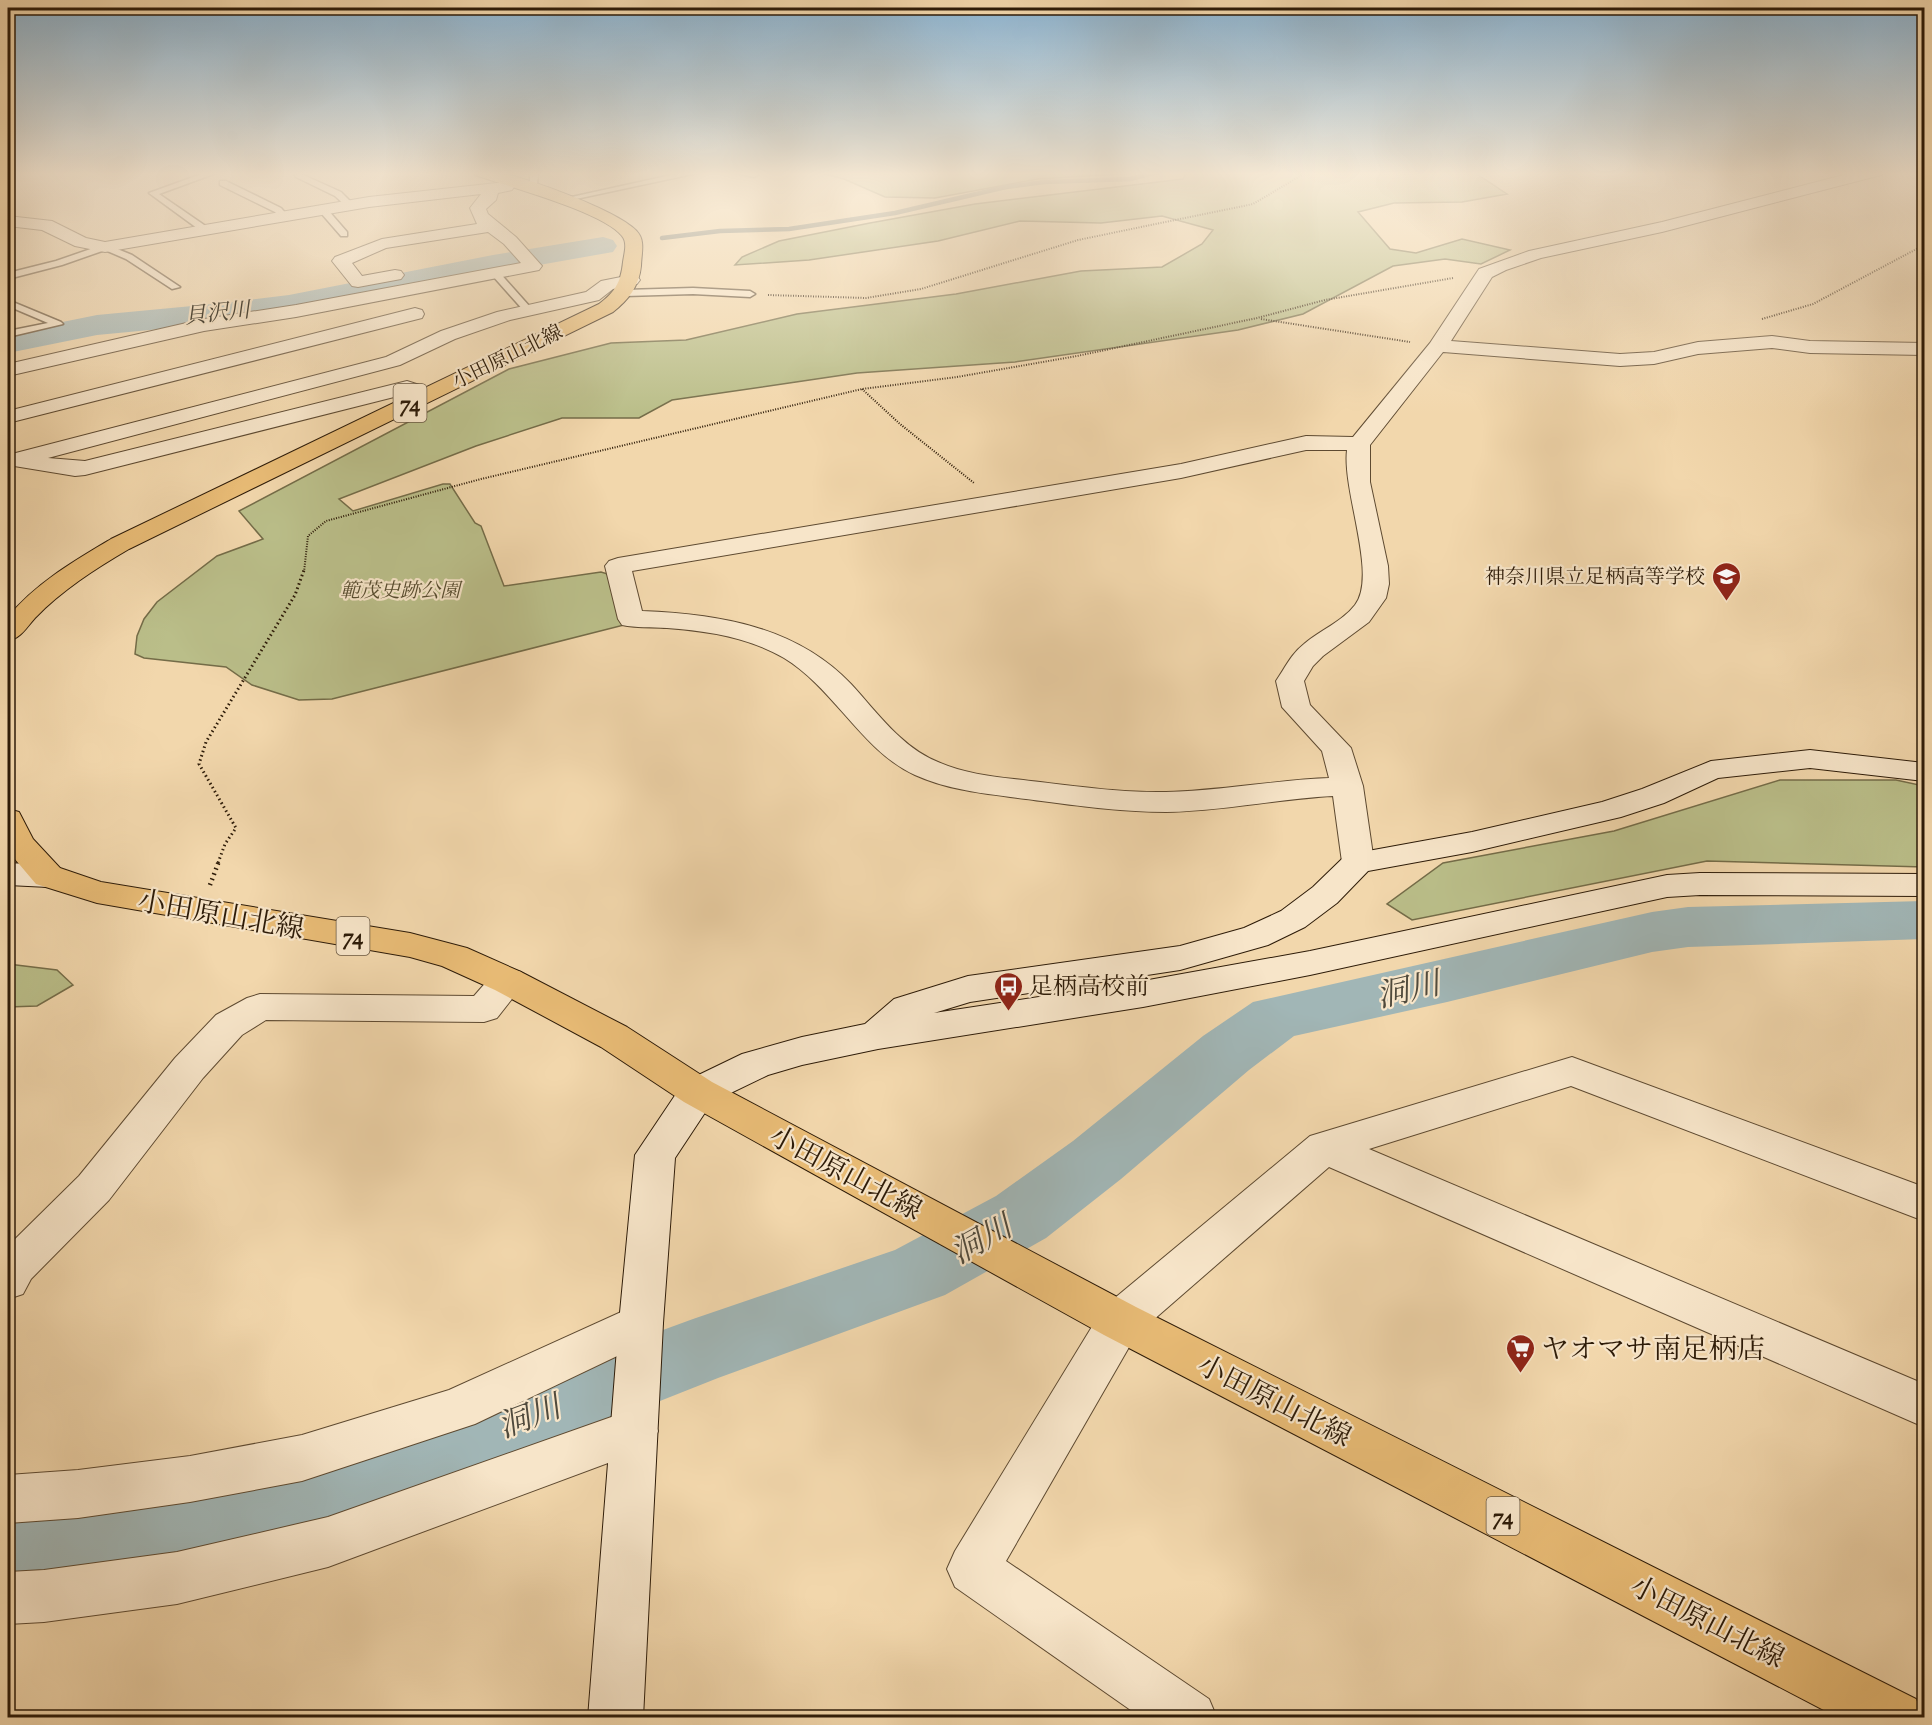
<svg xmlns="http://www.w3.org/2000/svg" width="1932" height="1725" font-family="'Sorts Mill Goudy','Noto Serif JP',serif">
<rect width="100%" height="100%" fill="#f2d7ac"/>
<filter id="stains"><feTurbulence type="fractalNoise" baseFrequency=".00333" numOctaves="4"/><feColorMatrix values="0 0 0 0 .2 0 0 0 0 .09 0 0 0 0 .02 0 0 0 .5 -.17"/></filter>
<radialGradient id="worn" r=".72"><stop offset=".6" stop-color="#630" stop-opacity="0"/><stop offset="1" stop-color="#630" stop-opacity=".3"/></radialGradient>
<path fill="#babe89" stroke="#746c48" stroke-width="1.5" d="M821 173H1137L1038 179 935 198 885 197 844 179Z
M1186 173H1481L1477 174 1507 194 1462 202 1394 203 1358 212 1390 249 1416 253 1462 239 1510 250 1481 264 1445 259 1393 266 1303 314 1238 330 1015 362 857 373 796 382 672 400 639 418H562L476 446 339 499 353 511 443 484H450L475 523 481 526 504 586 601 572 611 575 624 625 332 699 299 700 252 685 226 667 144 658 135 654 137 636 144 619 157 602 217 556 263 539 239 511 509 369 611 343 686 340 797 314 956 294 1081 271 1162 267 1202 244 1213 230 1162 216 1101 223 1020 221 938 241 809 260 735 265 742 257 779 241 870 223 975 204 1183 179Z
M1780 780H1896L1924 786V867L1707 861 1412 920 1387 904 1443 863 1614 831Z
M8 964 57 970 73 985 37 1006 8 1007Z"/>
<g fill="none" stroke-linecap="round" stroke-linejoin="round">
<path stroke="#737870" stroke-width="4.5" d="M662 238 720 231 789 229 895 213 1006 187 1044 182 1130 179 1158 172"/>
<path fill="#a1b6b6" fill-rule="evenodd" d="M603 237 613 240 617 246 613 252 493 273 289 313 224 323 97 335 8 353V333L97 315 224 303 289 295 493 255Z
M1924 901V939L1688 947 1652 952 1447 1002 1294 1036 1249 1070 1121 1179 1046 1238 945 1295 718 1378 319 1536 157 1572 8 1592V1508L157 1490 319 1456 693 1319 895 1250 996 1196 1073 1141 1203 1036 1253 1002 1652 912 1688 907Z"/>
<defs>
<path id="lane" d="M207 172H219L159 194 207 227V231H201L149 193Z
M530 172H538L537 185 518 188V184L530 182Z
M685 172H702L562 202 558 200Z
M732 172H753L758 175 754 177Z
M299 173 341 192 355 206 348 208 335 196 296 177 295 175Z
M220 181H226L281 208 288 216 281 218 275 212 220 185Z
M321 209H327L347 232V236H341L321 213Z
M105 244 132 255 180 287 172 289 126 259 105 250 62 265 8 279V273L56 261Z
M492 271H498L531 308V312H525L492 275Z
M693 288 750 291 755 294 750 297 693 294 625 296 620 293 625 290Z
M8 300 61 322 63 324 8 337V331L48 323 8 306Z"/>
<path id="street" d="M1855 172H1883L1881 175 1662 232 1541 258 1506 270 1492 277 1451 341 1620 354 1654 352 1698 342 1772 336 1810 341 1924 343V355L1810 353 1772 348 1698 354 1654 364 1620 366 1443 352 1370 445V482L1388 566 1389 584 1386 598 1369 622 1323 656 1313 666 1304 681 1310 705 1351 748 1363 786 1374 862 1370 869 1358 873 1346 869 1342 862 1333 796C1277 799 1222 811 1166 812 1119 812 1072 805 1026 799 989 794 950 791 915 775 862 751 835 689 784 658 748 637 707 631 667 628 651 627 636 628 622 625L618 619 605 566 609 561 618 558 1181 464 1306 436 1353 437 1430 343 1479 269 1529 251 1662 222ZM1306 450H1347C1342 491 1378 576 1355 605 1342 622 1320 630 1304 644 1291 654 1285 668 1276 681L1282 707 1322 751 1329 778C1275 780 1221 791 1166 792 1121 793 1076 786 1031 781 999 777 967 775 938 762 901 747 877 712 851 684 796 626 718 614 642 611L632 571 1181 478Z
M506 182 514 187 512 190 498 193 496 200 486 209 488 214 516 237 542 266 539 270 296 317 204 331 8 376V364L204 319 296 305 521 263 504 244 488 232 386 248 352 263 362 276 395 270 401 271 404 275 401 279 358 287 352 286 332 261 335 257 382 239 477 224 470 208 481 194 369 207 105 252 75 246 42 230 8 226V216L52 221 86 238 105 242 369 197Z
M631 275 637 276 640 280 637 284 613 289 599 300 510 320 455 339 400 365 48 458 85 461 407 381 435 390 438 394 435 398 428 400 406 394 85 475 75 476 8 465V455L386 357 441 331 497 312 586 292 601 281Z
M415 308 422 310 424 314 422 318 8 423V411Z
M508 968 521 972 526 981 497 1018 484 1022 266 1020 242 1035 203 1078 109 1200 31 1279 23 1294 8 1299V1246L79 1176 175 1058 216 1015 247 998 260 994 474 996 495 972Z
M1572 1057 1924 1187V1221L1571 1086 1369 1149 1924 1384V1427L1329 1167 1136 1335 1006 1561 1209 1699 1217 1718H1142L955 1587 947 1569 955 1551 1104 1307 1310 1136Z
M641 1303 657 1309 663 1323 657 1337 475 1424 302 1481 190 1502 78 1518 8 1523V1475L78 1470 190 1456 302 1435 449 1390Z
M634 1409 651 1415 658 1431 651 1447 328 1567 177 1604 44 1622 8 1624V1572L44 1570 177 1552 328 1517Z"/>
<path id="secondary" d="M1810 750 1924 763V781L1810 768 1718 778 1664 803 1621 817 1472 852 1368 871 1337 903 1305 927 1268 945 1180 970 970 1002 934 1013 1143 981 1310 951 1667 875 1700 873 1924 874V896L1700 895 1667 897 1310 975 1143 1007 878 1049 802 1065 768 1075 712 1102 675 1158 663 1323 643 1718H588L619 1323 635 1155 684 1082 742 1054 802 1037 865 1024 894 999 968 976 1180 946 1244 928 1281 911 1313 887 1346 855 1472 832 1602 802 1642 789 1711 761Z
M8 863 48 865 60 868 65 876 60 884 48 887 8 885Z"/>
<path id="primary" d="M473 172C480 172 489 171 496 172 523 176 626 213 639 234 645 243 641 256 641 266 639 287 628 300 613 312L129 549C95 569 62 590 35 618 26 628 21 638 8 641V617C36 583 74 561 111 539L599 304C615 292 621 282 623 262 624 254 628 243 622 236 604 212 506 186 475 175Z
M8 809 19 812 33 839 60 868 101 882 410 933 467 948 521 972 627 1027 712 1082 1136 1307 1916 1699 1924 1718H1839L1104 1335 684 1102 601 1047 495 990 442 966 410 957 97 903 36 884 8 851Z"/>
</defs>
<use href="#lane" stroke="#5e4a31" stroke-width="3"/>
<use href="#street" stroke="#5e4a31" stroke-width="2"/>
<use href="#secondary" stroke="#2d1b08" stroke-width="2"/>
<use href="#primary" stroke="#2d1b08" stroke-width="2"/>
<path stroke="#2d1b08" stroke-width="2" stroke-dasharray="1 1.5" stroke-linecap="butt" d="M768 295 866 298 921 289 1078 240 1253 204 1307 172
M1261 319 1410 342
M1762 319 1813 304 1924 245
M862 389 900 424 974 483
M304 572 308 536 326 521 481 479 862 389 957 377 1077 356 1257 318 1325 300 1453 278"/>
<path stroke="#2d1b08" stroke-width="3" stroke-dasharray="1.5 3" stroke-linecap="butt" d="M218 863 225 844 236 828 199 764 206 742 295 595 304 570"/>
<path stroke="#2d1b08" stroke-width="4.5" stroke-dasharray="1.5 4" stroke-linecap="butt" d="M210 885 219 861"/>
<use href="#lane" fill="#f7e5c9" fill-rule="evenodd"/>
<use href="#street" fill="#f7e5c9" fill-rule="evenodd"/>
<use href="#secondary" fill="#f7e5c9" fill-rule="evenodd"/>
<use href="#primary" fill="#e9bc76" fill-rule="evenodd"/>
</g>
<linearGradient id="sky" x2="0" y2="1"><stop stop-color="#8bb5d4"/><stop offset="0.42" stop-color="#f9edda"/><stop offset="1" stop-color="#f9edda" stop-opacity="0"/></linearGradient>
<rect width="1932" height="414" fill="url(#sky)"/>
<defs>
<symbol id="school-pin" viewBox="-11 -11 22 30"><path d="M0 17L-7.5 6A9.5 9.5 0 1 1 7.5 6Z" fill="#8f2418" stroke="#f7e5c9"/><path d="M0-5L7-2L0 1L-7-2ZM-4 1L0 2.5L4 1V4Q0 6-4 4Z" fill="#fff"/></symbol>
<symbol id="bus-pin" viewBox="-11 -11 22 30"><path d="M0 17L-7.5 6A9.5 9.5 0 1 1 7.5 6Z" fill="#8f2418" stroke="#f7e5c9"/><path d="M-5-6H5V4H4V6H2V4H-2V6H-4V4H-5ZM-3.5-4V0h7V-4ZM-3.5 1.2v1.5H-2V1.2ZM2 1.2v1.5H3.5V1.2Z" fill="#fff"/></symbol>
<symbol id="supermarket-pin" viewBox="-11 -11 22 30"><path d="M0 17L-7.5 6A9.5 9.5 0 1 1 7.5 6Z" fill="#8f2418" stroke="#f7e5c9"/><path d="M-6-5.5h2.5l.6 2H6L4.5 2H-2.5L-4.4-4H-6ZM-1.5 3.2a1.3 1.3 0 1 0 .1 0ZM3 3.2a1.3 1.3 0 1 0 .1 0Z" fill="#fff"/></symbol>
</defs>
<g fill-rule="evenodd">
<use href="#school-pin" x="1710" y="560" width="33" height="45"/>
<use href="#bus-pin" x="992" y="970" width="33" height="45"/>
<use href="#supermarket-pin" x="1504" y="1332" width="33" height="45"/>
</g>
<g text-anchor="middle" stroke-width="4.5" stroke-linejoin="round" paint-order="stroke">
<g font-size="20" fill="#2d1b08" stroke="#f7e5c9">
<text transform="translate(507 356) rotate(-26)" y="7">小田原山北線</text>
</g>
<g font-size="20" fill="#2d1b08" stroke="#f7e5c9" text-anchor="end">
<text x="1705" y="583">神奈川県立足柄高等学校</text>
</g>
<g font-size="20" font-style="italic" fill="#574c2f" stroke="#f7e5c9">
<text x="400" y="597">範茂史跡公園</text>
</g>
<g font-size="22" font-style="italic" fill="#504a3c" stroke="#f7e5c9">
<text transform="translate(217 312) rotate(-6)" y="8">貝沢川</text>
</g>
<g fill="#f7e5c9" stroke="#6a5842" stroke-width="1.5">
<rect x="393.5" y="384" width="33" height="38" rx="4.5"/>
<rect x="336.5" y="917" width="33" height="38" rx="4.5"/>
<rect x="1486.5" y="1497" width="33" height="38" rx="4.5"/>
</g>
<g font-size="22" font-weight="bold" fill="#2d1b08">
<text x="410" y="411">74</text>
<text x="353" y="944">74</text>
<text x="1503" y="1524">74</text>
</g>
<g font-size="24" fill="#2d1b08" stroke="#f7e5c9" text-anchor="start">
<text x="1029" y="994">足柄高校前</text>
</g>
<g font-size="28" fill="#2d1b08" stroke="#f7e5c9">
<text transform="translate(221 914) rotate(10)" y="10">小田原山北線</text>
<text transform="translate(846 1172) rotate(28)" y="10">小田原山北線</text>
<text transform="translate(1275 1400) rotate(27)" y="10">小田原山北線</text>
<text transform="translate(1708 1621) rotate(27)" y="10">小田原山北線</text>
</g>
<g font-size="28" fill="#2d1b08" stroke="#f7e5c9" text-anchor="start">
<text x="1541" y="1358">ヤオマサ南足柄店</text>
</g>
<g font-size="32" font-style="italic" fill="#504a3c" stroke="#f7e5c9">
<text transform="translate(1408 989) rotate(-13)" y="11">洞川</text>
<text transform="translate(981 1239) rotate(-29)" y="11">洞川</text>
<text transform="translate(529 1416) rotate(-21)" y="11">洞川</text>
</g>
</g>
<rect width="1932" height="1725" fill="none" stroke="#f2d7ac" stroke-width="30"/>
<rect x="9" y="9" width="1914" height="1707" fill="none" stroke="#2d1b08" stroke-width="3"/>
<rect x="15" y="15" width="1902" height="1695" fill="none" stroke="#2d1b08" stroke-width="1.5"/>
<rect width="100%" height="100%" filter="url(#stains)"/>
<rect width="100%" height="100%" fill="url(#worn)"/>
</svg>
